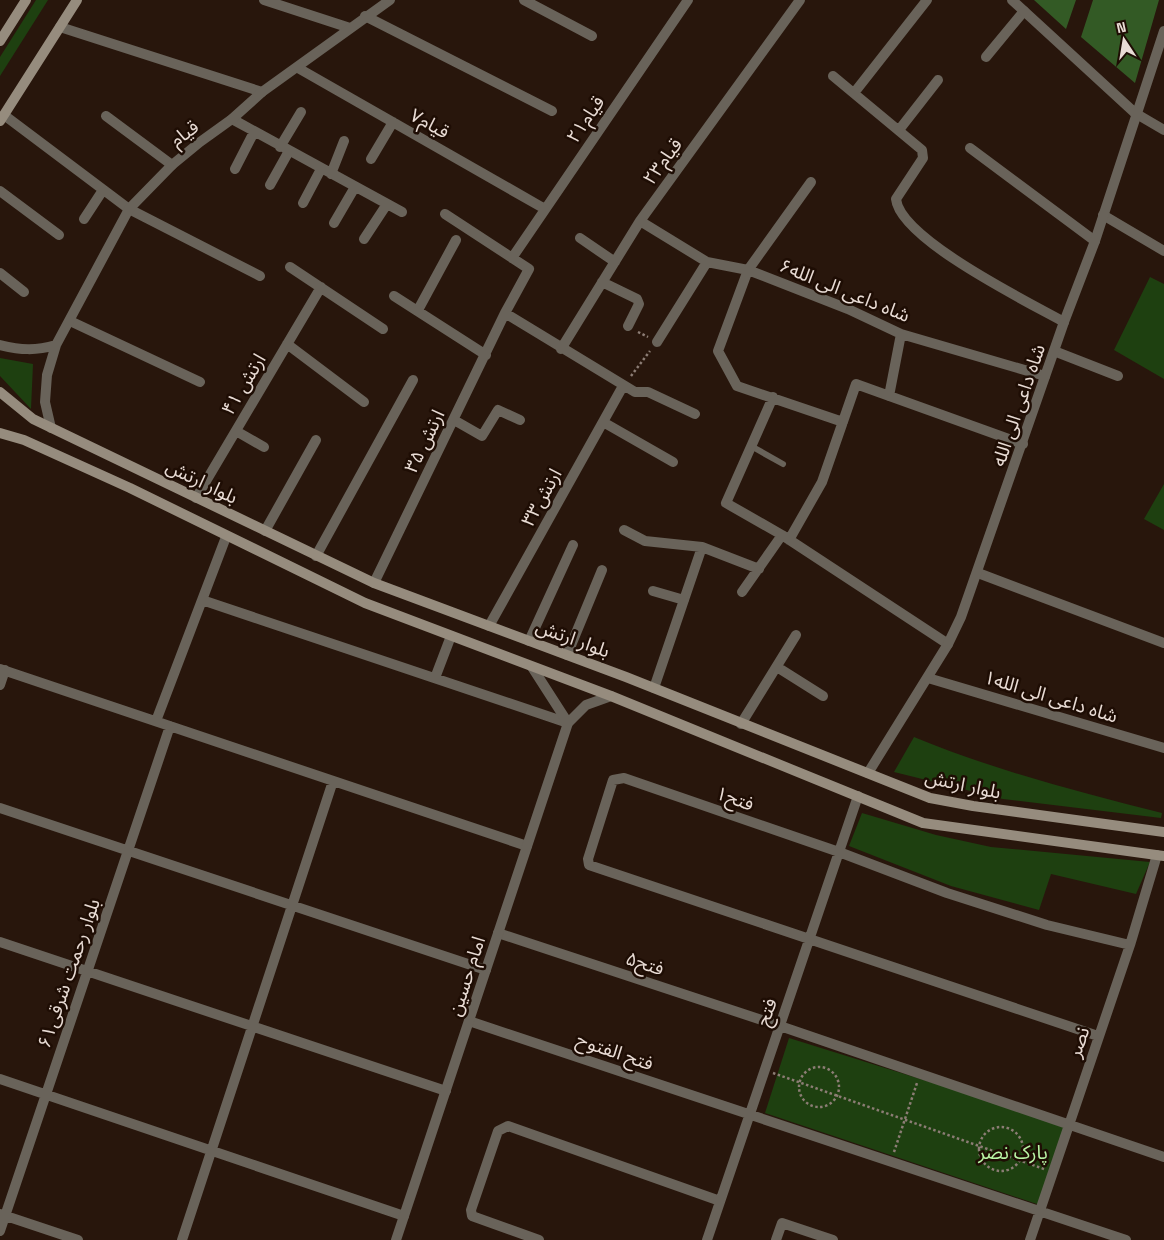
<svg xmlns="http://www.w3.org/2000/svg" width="1164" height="1240" font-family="'Space Grotesk','Noto Sans Arabic',sans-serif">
<rect width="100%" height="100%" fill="#28160c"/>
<path fill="#1e4010" d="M36 0H48L0 76V57Z
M1150 277 1164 284V379L1114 350Z
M0 358 33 364 31 409 0 376Z
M1164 484V530L1144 519Z
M914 737C994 770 1078 792 1162 813L1161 818 1003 799 894 772Z
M862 813 936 835 991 847 1150 862 1136 894 1051 874 1039 910 951 886 849 846Z
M789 1038 1068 1125 1040 1205 765 1113Z"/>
<path fill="#335a25" d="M1034 0H1076L1066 29Z
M1093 0H1159L1135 83 1081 37Z"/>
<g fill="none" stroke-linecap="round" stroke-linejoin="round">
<path stroke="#8c7d75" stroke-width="2.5" stroke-dasharray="2.5 2.5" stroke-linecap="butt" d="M638 332 648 337
M631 376 650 351
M799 1087a20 20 0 1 1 40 0a20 20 0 1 1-40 0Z
M773 1073 1044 1169
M979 1149a22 22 0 1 1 44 0a22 22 0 1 1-44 0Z
M894 1152 917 1083"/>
<path stroke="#69635a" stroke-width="6" d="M751 446 783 464"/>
<path stroke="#69635a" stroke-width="10" d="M264 0 350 28
M524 0 592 36
M365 16 552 111
M60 27 262 92
M986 57 1024 11
M298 68 545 209
M833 76 922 150 923 158 896 199C900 239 1028 302 1064 322
M854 93 927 0
M1135 113 1164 130
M4 115 129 209 260 276
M106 116 172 165
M232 119 402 212
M899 130 938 80
M280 147 301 112
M970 148 1095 241
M371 159 393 122
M235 169 254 132
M331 174 344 141
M811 182 748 270 718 351 737 386 843 422
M270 185 289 151
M0 191 59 235
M303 203 321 169
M1103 215 1164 251
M84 219 103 190
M640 221 707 262 748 270 848 309 901 334 1045 376
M334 223 355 187
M580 238 615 262
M364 239 387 204
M512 258 688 0
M290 267 383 329
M0 273 24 292
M602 282 637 299 639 304 628 326
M394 296 486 355
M418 310 456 240
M505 313 635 392H648L695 414
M70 321 200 382
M657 342 707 262
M287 344 364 402
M561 349 640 221 800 0
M1054 351 1118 376
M889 396 901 334
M773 397 726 503 782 535 948 644
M454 420 482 436 498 410 520 420
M603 422 673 462
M236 431 264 447
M196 498 321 287
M624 530 645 541 702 547 759 569
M265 531 316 440
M789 540 822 482 856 384 1023 444
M316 556 413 380
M978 573 1164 643
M374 583 505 313 529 269 445 214
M653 591 684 600
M742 592 782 535
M202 600 568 723
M489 626 623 386
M529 641 573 545
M567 655 602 570
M777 667 823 696
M0 669 527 846
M435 678 451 636
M928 678 1164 748
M0 685 5 670
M654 688 702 547
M156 721 226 537
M741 724 796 635
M0 808 486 970
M498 933 780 1026 1164 1157
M0 942 446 1091
M469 1021 1126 1240
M1098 1036 589 865 588 859 613 780 624 778 839 852 947 893 1047 925 1130 945
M0 1079 404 1216
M0 1214 78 1240
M0 1231 170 726
M182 1240 333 781
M539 1240 472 1216 471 1210 498 1131 508 1126 720 1201
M707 1240 858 796
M776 1240 782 1223 833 1240
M1030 1240 1130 945 1157 855"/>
<path stroke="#69635a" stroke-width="10" d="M1012 0 1135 113
M0 345C21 350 35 351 56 345
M51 428 45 402 47 375 56 345 129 209 172 165 200 142 232 119 262 92 390 0
M532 667 568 723
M868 773 948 644 961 617 1064 322 1095 241 1164 31
M396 1240 568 723 586 705 611 696"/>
<path stroke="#968c7e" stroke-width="10" d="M0 41 26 0
M0 121 77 0
M0 392 33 419 374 583 626 677 930 798 973 806 1164 832
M0 433 24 440 130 488 365 603 611 696 923 823 1164 856"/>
</g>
<g text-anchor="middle" stroke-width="5" stroke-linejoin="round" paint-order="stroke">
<g font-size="19" fill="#e9dcd5" stroke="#1e0d04">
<text transform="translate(585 119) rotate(-56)" y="7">قیام۲۱</text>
<text transform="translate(430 123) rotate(29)" y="7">قیام۷</text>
<text transform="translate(184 133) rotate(-38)" y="7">قیام</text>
<text transform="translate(662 161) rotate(-54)" y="7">قیام۲۳</text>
<text transform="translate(845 290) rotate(22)" y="7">شاه داعی الی الله۶</text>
<text transform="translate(243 384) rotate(-59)" y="7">ارتش ۴۱</text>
<text transform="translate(1018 405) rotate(-71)" y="7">شاه داعی الی الله</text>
<text transform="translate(424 441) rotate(-64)" y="7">ارتش ۳۵</text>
<text transform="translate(202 481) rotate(26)" y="7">بلوار ارتش</text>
<text transform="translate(541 497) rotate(-61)" y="7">ارتش۳۳</text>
<text transform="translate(573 638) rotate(20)" y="7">بلوار ارتش</text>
<text transform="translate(1051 696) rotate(17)" y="7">شاه داعی الی الله۱</text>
<text transform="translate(963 784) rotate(12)" y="7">بلوار ارتش</text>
<text transform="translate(735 798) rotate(19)" y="7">۱فتح</text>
<text transform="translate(645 963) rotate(18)" y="7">۵فتح</text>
<text transform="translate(68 973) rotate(-71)" y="7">بلوار رحمت شرقی۶۱</text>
<text transform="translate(466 976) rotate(-72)" y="7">امام حسین</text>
<text transform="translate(766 1012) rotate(-71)" y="7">فتح</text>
<text transform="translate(1078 1042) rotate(-71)" y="7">نصر</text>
<text transform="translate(615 1051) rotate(19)" y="7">فتح الفتوح</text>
</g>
<g font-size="19" fill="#baf6a6" stroke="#1e0d04">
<text x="1013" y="1159">پارک نصر</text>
</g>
</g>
<g transform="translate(1124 40) rotate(348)" stroke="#1e0d04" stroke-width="4" paint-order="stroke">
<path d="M0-4L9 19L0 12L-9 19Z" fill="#e9dcd5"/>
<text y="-8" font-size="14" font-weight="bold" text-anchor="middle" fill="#e9dcd5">N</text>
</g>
</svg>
